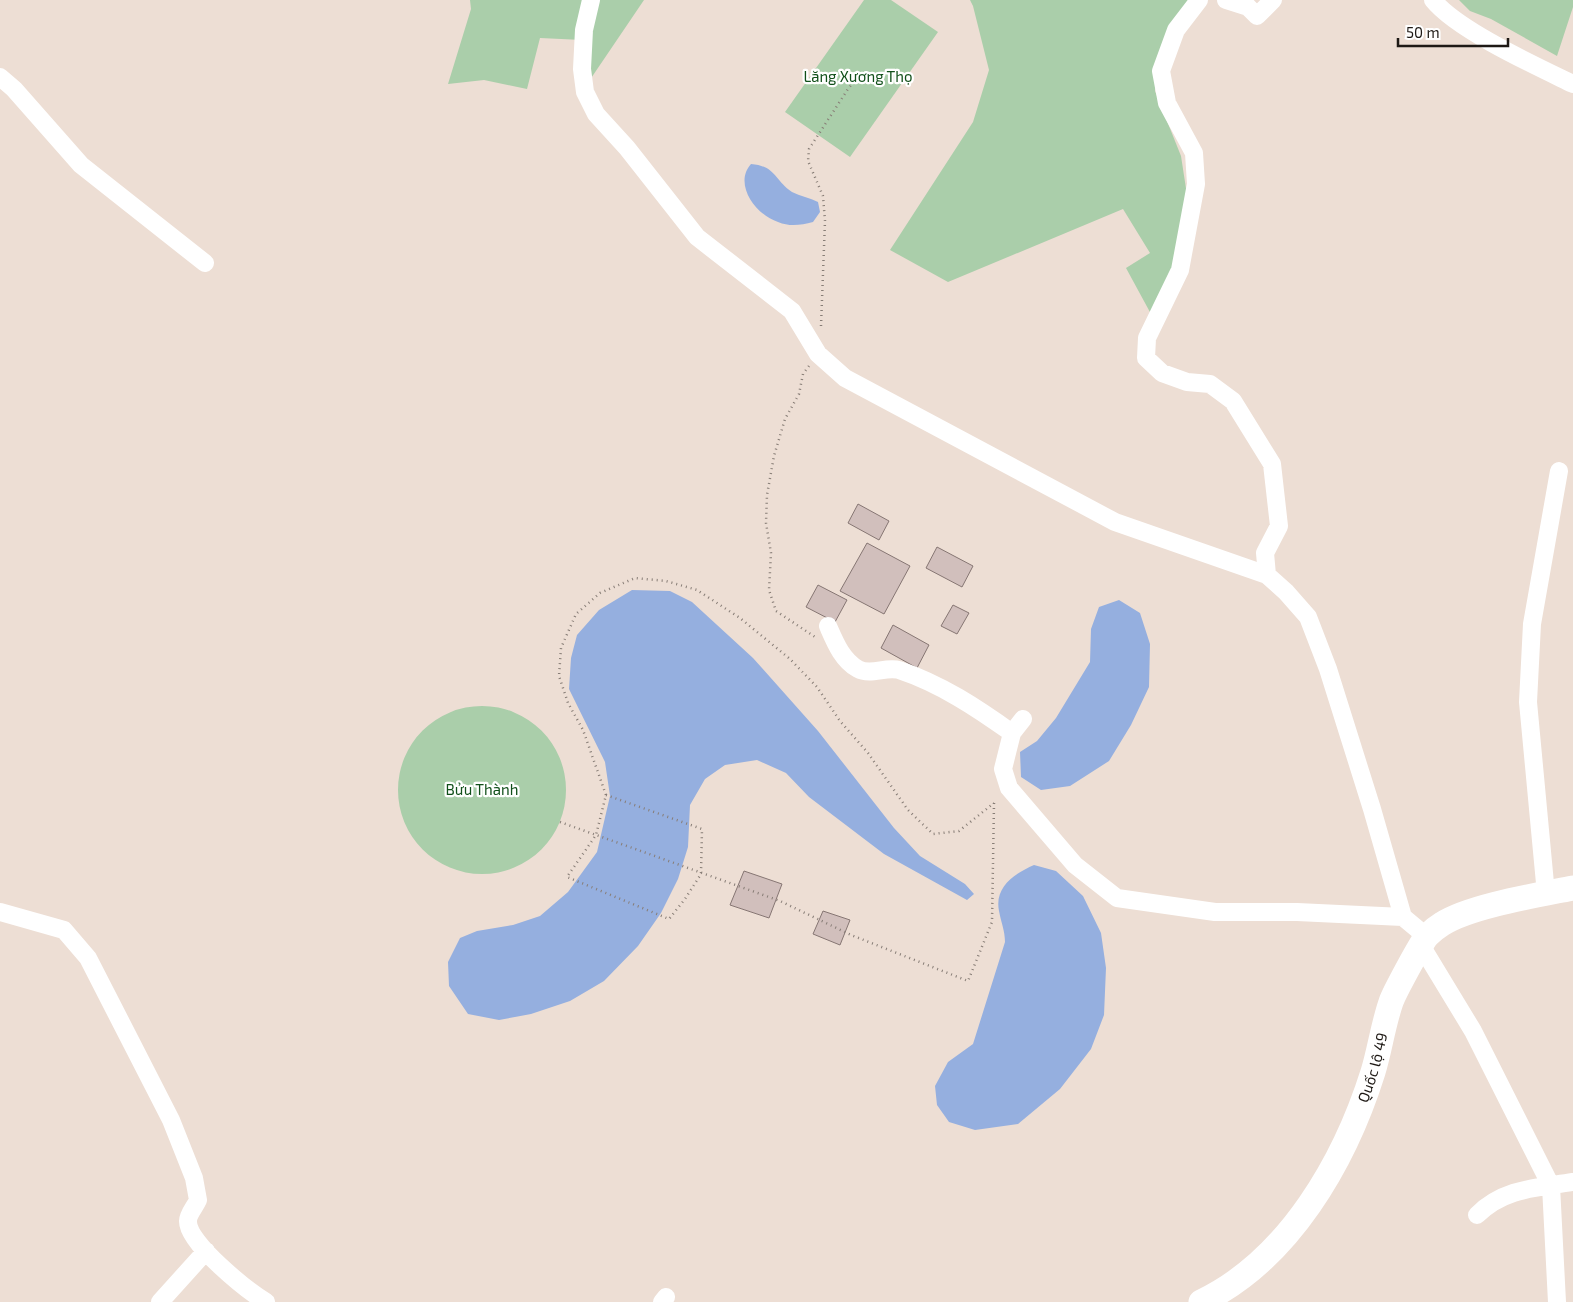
<svg xmlns="http://www.w3.org/2000/svg" width="1573" height="1302" font-family="'Exo 2',sans-serif">
<rect width="100%" height="100%" fill="#edded4"/>
<path fill="#aaceaa" d="M470 0H644L581 93 582 40 540 38 527 89 484 80 448 84 471 9Z
M864 0H891L938 32 850 157 785 112Z
M970 0H1191L1159 55 1155 91 1181 156 1187 195 1172 269 1151 314 1126 268 1150 253 1123 209 948 282 890 250 973 122 989 70 973 6Z
M1459 0H1573V7L1557 56 1491 19 1470 11Z
M398 790a84 84 0 1 1 168 0a84 84 0 1 1-168 0Z"/>
<path fill="#95afdf" d="M751 164C776 166 774 180 792 192 800 196 810 198 818 202L820 212 813 222C801 225 790 227 778 222 756 215 733 184 751 164Z
M632 590 670 591 692 602 753 658 818 731 894 828 920 856 965 884 974 894 967 900 884 854 809 797 786 773 757 760 725 765 705 779 690 805 688 847 678 879 661 913 638 946 604 981 570 1001 531 1014 499 1020 468 1014 449 986 448 962 460 938 477 931 513 925 540 916 568 892 597 852 610 796 605 762 569 689 571 658 577 635 599 610Z
M1119 600 1140 613 1150 644 1149 687 1131 725 1109 761 1070 786 1041 790 1021 777 1020 752 1037 741 1056 718 1090 662 1091 629 1099 607Z
M1034 865 1056 871 1083 896 1101 933 1106 968 1104 1015 1091 1049 1060 1089 1018 1124 975 1130 949 1122 937 1105 935 1086 948 1062 973 1044 1005 942C1005 931 1001 922 999 911 994 886 1016 873 1034 865Z"/>
<path fill="#d1bfbc" stroke="#867673" d="M858 504 889 521 879 540 848 523Z
M867 543 910 566 884 614 840 591Z
M937 547 973 566 962 587 926 568Z
M818 585 847 600 835 622 806 607Z
M953 605 969 613 957 634 941 626Z
M893 625 929 645 917 668 881 648Z
M744 871 782 884 769 918 730 905Z
M823 911 850 920 840 945 813 934Z"/>
<g fill="none" stroke-linecap="round" stroke-linejoin="round">
<path stroke="#877d76" stroke-width="2.5" stroke-dasharray="1 4" stroke-linecap="butt" d="M821 326 825 221 823 196 808 161 809 149 848 89 862 72
M809 366 803 374 799 394 785 419 774 456 767 495 766 523 771 553 769 590 776 611 815 637
M606 795 702 829 701 874 685 899 669 919 567 877 596 835 606 795 583 730 568 703 559 676 561 648 576 614 600 593 635 578 666 581 697 590 740 618 790 659 817 687 840 721 868 753 908 810 933 834 959 831 994 803
M560 822 780 901 851 935 968 981 992 922 994 803"/>
<path stroke="#fff" stroke-width="18" d="M591 0 584 30 582 69 585 92 596 114 627 148 697 237 792 311 818 354 845 378 1115 522 1267 575
M1199 0 1176 30 1161 71 1167 103 1194 153 1196 184 1180 270 1147 338 1146 358 1162 373 1187 382 1210 384 1233 401 1272 464 1279 526 1265 553 1267 575 1286 592 1308 617 1328 669 1372 809 1403 917 1427 937
M1226 0 1248 7 1257 16 1273 0
M1433 0C1457 30 1536 66 1573 84
M0 77 14 89 81 165 205 263
M828 626C835 642 842 660 858 669 871 676 886 666 899 670 941 684 977 708 1012 733
M1023 719 1012 733 1003 769 1009 788 1075 865 1117 898 1215 912H1297L1403 917
M1546 894 1528 702 1532 624 1559 471
M0 912 64 930 88 958 171 1120 194 1178 198 1200C195 1207 188 1214 188 1221 187 1243 248 1291 266 1302
M1422 947 1473 1031 1551 1186 1557 1302
M1477 1215C1504 1188 1537 1188 1573 1182
M160 1302 206 1251
M662 1302 666 1297"/>
<path stroke="#fff" stroke-width="25" id="s1" d="M1201 1302C1289 1260 1345 1161 1373 1072 1380 1049 1383 1025 1391 1002 1394 993 1421 943 1427 936 1431 932 1437 927 1442 924 1470 906 1538 895 1573 888"/>
</g>
<g text-anchor="middle" stroke-width="4.5" stroke-linejoin="round" paint-order="stroke">
<g font-size="15" fill="#104f19" stroke="#fff">
<text x="858" y="82">Lăng Xương Thọ</text>
<text x="482" y="795">Bửu Thành</text>
</g>
<g font-size="15" fill="#1e1915" stroke="#fff">
<text dy="5" stroke="none"><textPath href="#s1" startOffset="299">Quốc lộ 49</textPath></text>
</g>
</g>
<path d="M1398 38v8h110v-8" fill="none" stroke="#1e1915" stroke-width="2.5"/>
<text x="1406" y="38" font-size="15" fill="#1e1915" stroke="#ffffff" stroke-width="4" paint-order="stroke">50 m</text>
</svg>
